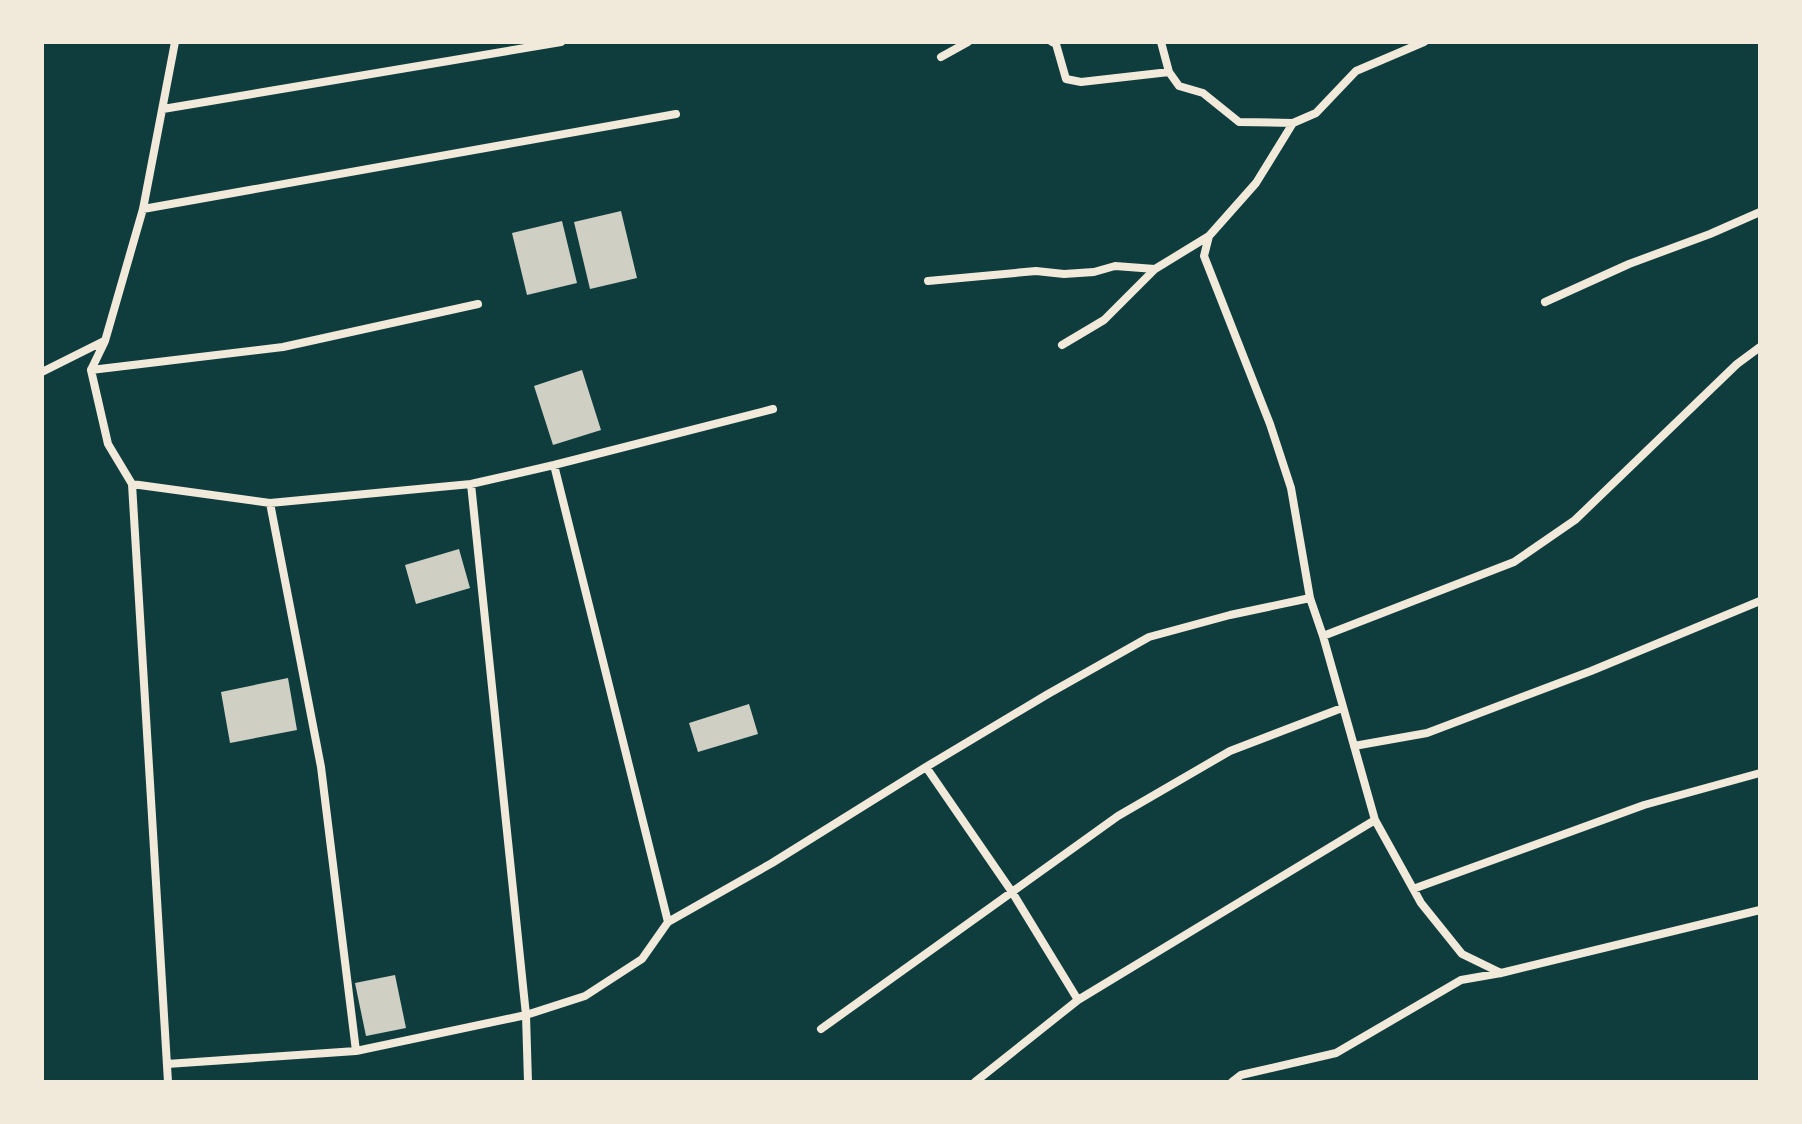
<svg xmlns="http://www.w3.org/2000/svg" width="1802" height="1124" font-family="Figtree,sans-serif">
<rect width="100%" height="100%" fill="#0f3d3e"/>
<path fill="#cfcfc3" d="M621 211 637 278 590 289 574 222Z
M562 221 577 283 527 295 512 233Z
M582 370 601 430 553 445 534 386Z
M459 549 470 588 416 604 405 565Z
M288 678 297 730 230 743 221 692Z
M749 704 758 734 698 752 689 723Z
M395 975 406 1028 366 1036 355 983Z"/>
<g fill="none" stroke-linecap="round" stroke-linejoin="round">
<path stroke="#f1e9da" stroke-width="8" d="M1052 42 1056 44 1066 79 1081 82 1169 72
M1161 42 1169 72 1179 86 1203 93 1239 122 1293 123
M1424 42 1356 71 1316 113 1293 123 1256 183 1209 236 1204 256 1270 424 1291 488 1310 598 1323 636 1375 820 1421 903 1462 954 1501 973
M941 57 968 42
M163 109 561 42
M143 209 676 114
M928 281 1036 271 1064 274 1094 272 1115 266 1155 269
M1545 302 1629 264 1710 234 1760 212
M1062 345 1104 320 1155 269 1209 236
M91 370 283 347 478 304
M42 372 104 341
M554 465 668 922
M132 484 270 503 471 484 554 465 773 409
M471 484 526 1015 528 1082
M270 503 321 767 356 1051
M1323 636 1514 562 1575 520 1737 364 1760 347
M1354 746 1427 733 1591 671 1760 601
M926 767 1012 892 1078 1000
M1413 889 1644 805 1760 773
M821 1029 1118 816 1230 751 1342 708
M167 1064 356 1051 526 1015 585 996 642 959 668 922 772 863 926 767 1048 694 1149 637 1230 615 1310 598
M168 1082 132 484 108 444 91 370 105 341 143 209 175 42
M975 1082 1078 1000 1375 820
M1232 1082 1241 1075 1336 1053 1461 980 1501 973 1760 910"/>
</g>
<rect width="1802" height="1124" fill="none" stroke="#f1e9da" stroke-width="88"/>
</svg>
